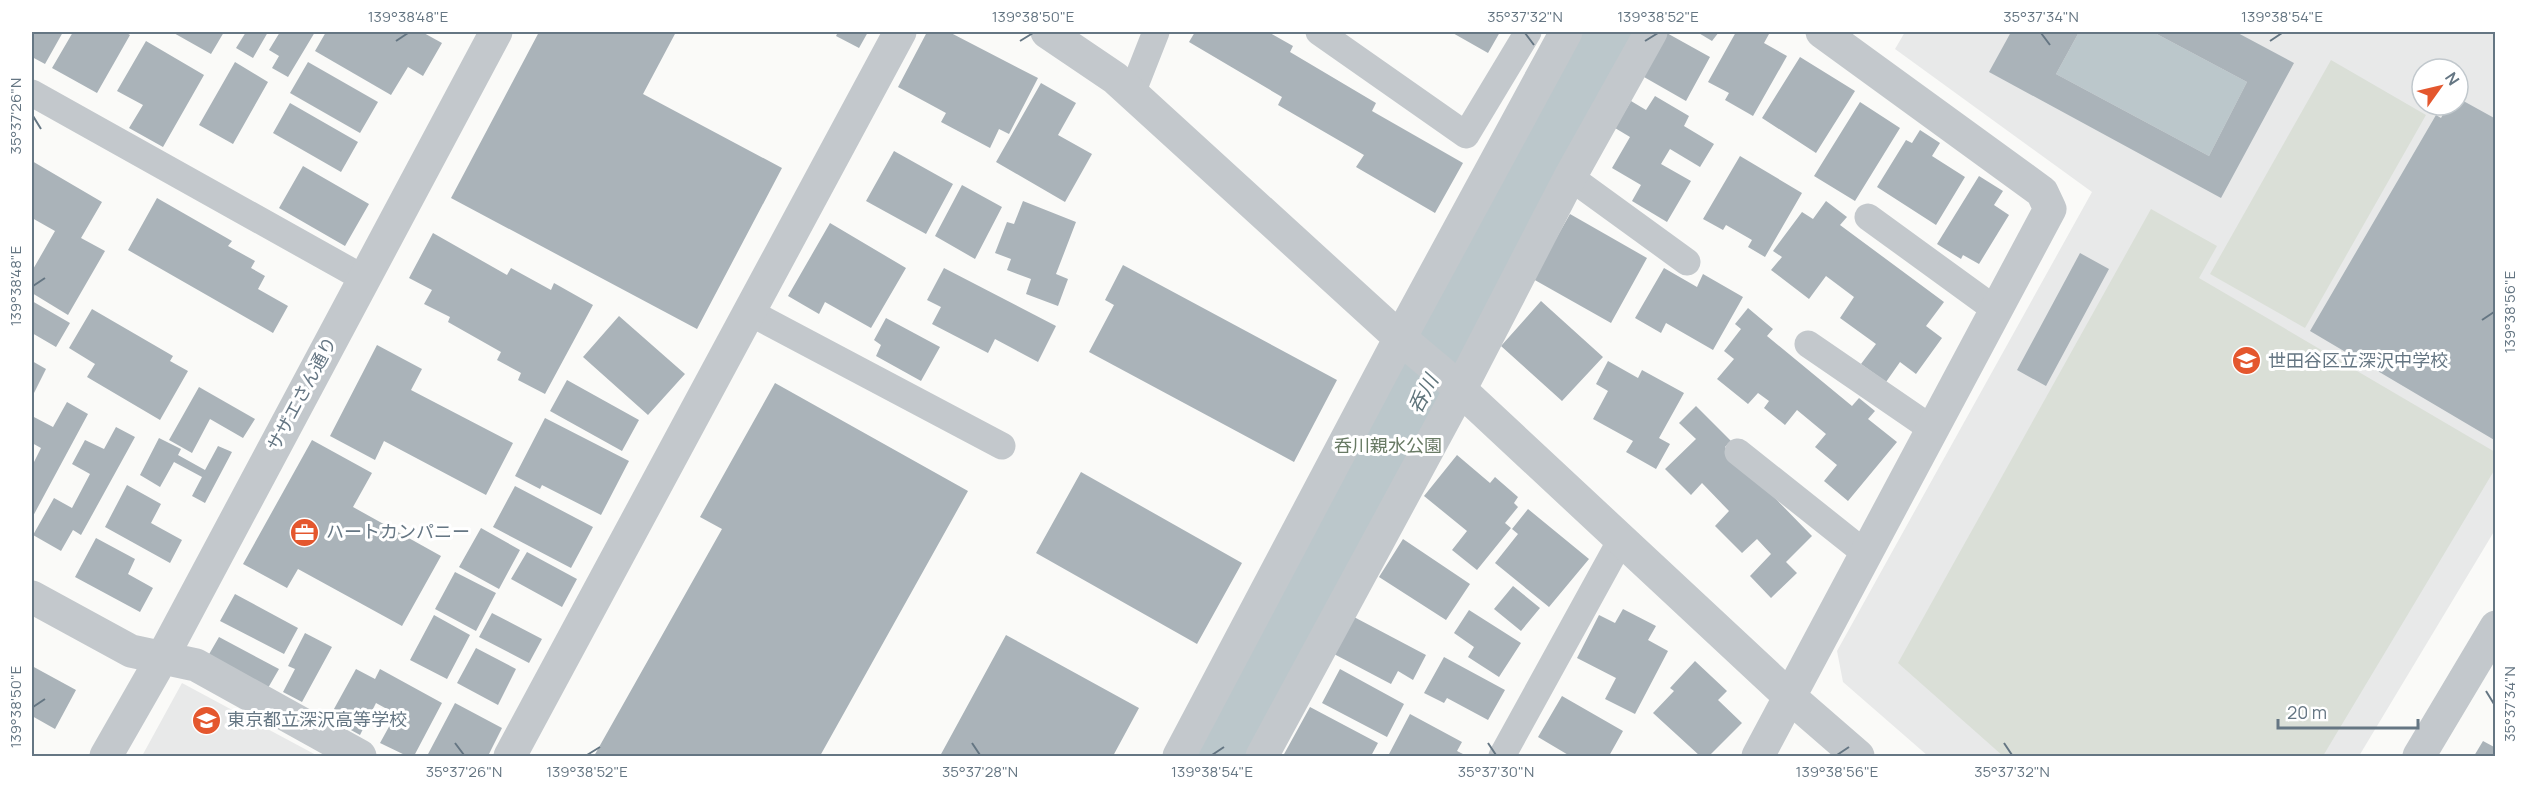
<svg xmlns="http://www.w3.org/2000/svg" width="2527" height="788" font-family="Manrope,'Noto Sans JP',sans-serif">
<rect width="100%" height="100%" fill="#fafaf8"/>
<path fill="#e8e9e9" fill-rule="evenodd" d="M1905 32H2495V530L2359 756H1928L1843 682 1837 651 2092 192 1895 49ZM2422 69H2458V105H2422Z
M182 683 318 756H142Z"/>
<path fill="#dadfd7" d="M1588 32H1636L1479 324 1442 301Z
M2331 60 2426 115 2305 328 2210 274Z
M2151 209 2217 246 2199 278 2495 452V469L2323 756H2003L1898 663Z
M1386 406 1420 428 1243 756H1199Z"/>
<path fill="#bbc7cb" d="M2079 32H2153L2247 82 2209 156 2056 74Z"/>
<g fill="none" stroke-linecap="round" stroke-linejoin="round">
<path stroke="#bbc7cb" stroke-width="84" d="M1229 756 1617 32"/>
</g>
<path fill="#aab3b9" d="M32 32H63L45 64 32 57Z
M73 32H125L130 35 97 93 52 68Z
M172 32H224L211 54Z
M246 32H268L253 58 236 48Z
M280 32H315L288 77 272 68 279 56 269 50Z
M326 32H422L442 43 423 76 408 67 391 95 315 51Z
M539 32H676L643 94 782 168 697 329 451 198Z
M838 32H868L859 48 836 36Z
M927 32H949L1038 78 1009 134 999 129 990 148 941 122 946 113 898 87Z
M1195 32H1268L1293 46 1290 52 1376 103 1372 111 1463 163 1435 213 1356 167 1364 155 1278 105 1282 97 1189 42Z
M1451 32H1500L1488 53Z
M1665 32 1710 57 1686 101 1637 73Z
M1697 32H1719L1712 41Z
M1736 32H1764L1769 34 1764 43 1787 56 1753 116 1725 100 1729 93 1708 82Z
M2011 32H2079L2056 74 2209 156 2247 82 2153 32H2236L2294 63 2221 198 1989 72Z
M146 41 204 75 163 147 129 128 143 105 117 91Z
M1800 57 1855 91 1816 153 1762 118Z
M235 62 268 82 233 144 199 125Z
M308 62 378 102 360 133 290 93Z
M1041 83 1076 103 1058 135 1092 154 1065 202 996 162Z
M1655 96 1689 116 1684 126 1714 144 1700 167 1670 149 1661 164 1691 181 1667 222 1632 201 1641 185 1612 168 1630 137 1615 128 1631 101 1646 110Z
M2458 98 2496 119V441L2310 331 2436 115 2441 118 2448 105H2458Z
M1860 102 1900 128 1855 201 1814 176Z
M290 103 358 142 341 172 273 133Z
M1920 130 1940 143 1932 156 1965 177 1936 225 1877 187 1906 140 1912 143Z
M894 151 953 184 926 234 866 201Z
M1740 156 1802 193 1765 257 1748 247 1752 240 1726 225 1723 230 1703 219Z
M32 161 102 202 81 238 105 251 68 315 32 293V271L55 231 32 218Z
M303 166 369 204 345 246 279 208Z
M1979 176 2003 191 1994 205 2009 215 1979 264 1963 255 1961 259 1937 244Z
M962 185 1002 207 975 259 935 236Z
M157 198 232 241 228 246 255 261 251 268 265 276 258 289 288 306 273 333 128 250Z
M1023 201 1076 222 1056 274 1068 279 1058 306 1026 294 1031 279 1007 270 1011 259 995 253 1007 222 1014 224Z
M1826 201 1847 217 1840 225 1944 302 1926 326 1942 338 1916 374 1900 362 1886 382 1861 364 1876 344 1840 318 1854 297 1826 276 1809 299 1771 270 1782 257 1773 251 1802 212 1813 219Z
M1570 214 1647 258 1611 323 1533 279Z
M830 223 906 268 871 328 825 302 819 314 788 296Z
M433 233 507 275 511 268 551 290 554 283 593 305 545 394 518 380 521 373 497 360 501 352 448 322 450 317 424 304 432 290 409 278Z
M2080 253 2109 269 2046 386 2017 370Z
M1123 265 1337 380 1294 462 1089 352 1114 305 1105 300Z
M944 268 1056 326 1038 362 995 339 988 353 932 324 941 307 927 300Z
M1664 268 1697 287 1703 274 1743 297 1713 350 1666 323 1661 333 1635 318Z
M32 301 70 323 56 347 32 333Z
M1541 301 1603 357 1562 401 1501 346Z
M1748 308 1773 329 1767 336 1852 406 1859 398 1875 411 1868 419 1897 442 1848 501 1824 481 1837 465 1815 447 1826 434 1797 410 1785 425 1764 408 1769 401 1758 393 1748 404 1717 379 1734 359 1724 351 1741 329 1735 324Z
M92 309 173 356 170 361 188 371 160 420 87 377 95 364 69 348Z
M619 316 685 374 648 415 583 357Z
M886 318 940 347 921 381 876 356 881 345 874 340Z
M377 345 422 369 411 390 513 443 486 495 384 441 375 460 330 436Z
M32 361 46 369 32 397Z
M1608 361 1638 378 1642 370 1684 393 1659 438 1670 444 1656 469 1626 452 1633 441 1593 419 1608 391 1596 384Z
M567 380 639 420 622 451 550 411Z
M775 383 968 491 820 756H594L722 529 700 517Z
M199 387 255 419 243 438 210 419 192 453 169 440Z
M67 402 88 414 32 518V466L41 448 32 443V416L53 427Z
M1696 406 1731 441 1725 447 1812 536 1786 562 1797 573 1771 598 1750 576 1771 554 1757 539 1742 553 1715 526 1729 511 1702 483 1691 495 1665 469 1696 439 1679 423Z
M545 418 629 461 601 515 542 485 540 489 515 476Z
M116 427 135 437 81 535 73 530 61 551 33 535 54 498 72 508 90 474 72 464 85 440 104 449Z
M159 438 181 449 178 455 205 470 218 446 232 452 205 503 192 496 202 477 174 462 160 487 140 475Z
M312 440 372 473 353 507 441 556 402 626 298 569 287 588 243 564Z
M1457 455 1490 483 1495 477 1518 497 1514 503 1518 507 1505 523 1511 528 1477 570 1452 550 1467 531 1424 496Z
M1081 472 1242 563 1197 644 1036 553Z
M127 485 161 504 151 523 182 540 170 563 105 527Z
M515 486 593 527 571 568 493 527Z
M1528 509 1589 559 1549 607 1495 563 1518 534 1512 529Z
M481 528 520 550 499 589 459 567Z
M96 538 135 559 128 574 153 588 140 612 75 577Z
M1403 539 1470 584 1446 620 1379 577Z
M527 552 577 579 562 607 511 579Z
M455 572 496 593 476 631 435 609Z
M1513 586 1540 608 1521 631 1494 609Z
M235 594 298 628 284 654 220 621Z
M1623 609 1656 626 1648 640 1668 651 1635 714 1605 699 1616 678 1577 658 1599 615 1615 623Z
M1469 610 1521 643 1499 677 1468 657 1474 647 1454 633Z
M492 613 542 639 529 663 479 637Z
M434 615 470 635 447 679 410 660Z
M1354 617 1426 655 1413 680 1398 671 1391 684 1334 654Z
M305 633 332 647 302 702 283 692 295 669 288 666Z
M1006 635 1139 708 1113 756H940Z
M219 637 279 669 268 688 208 656Z
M476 648 516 669 498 705 457 683Z
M1444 657 1505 690 1488 720 1447 698 1444 703 1424 693Z
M1695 661 1727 691 1718 700 1742 723 1709 756H1700L1653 713 1674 691 1670 688Z
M32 666 76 690 55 729 32 716Z
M356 669 375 679 380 669 442 703 414 756H407L380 743 396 714 376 703 360 735 329 718Z
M1340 669 1404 704 1387 737 1322 703Z
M1562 696 1623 731 1609 756H1570L1538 737Z
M455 703 502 728 488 756H427Z
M1310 707 1378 743 1371 756H1283Z
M1410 714 1462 742 1457 751 1467 756H1388Z
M2483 741 2496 748V756H2474Z"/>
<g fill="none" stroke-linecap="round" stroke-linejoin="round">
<path stroke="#c3c8cc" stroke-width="27" d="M1319 32 1466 135 1528 32
M32 93 363 278
M1132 93 1156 32
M1570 177 1687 262
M1868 217 1996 310
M749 312 1002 446
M1808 344 1932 429
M1738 452 1865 553
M1502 756 1621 540"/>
<path stroke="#c3c8cc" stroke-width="33" d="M1047 32 1115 78 1400 338 1450 380 1790 697 1858 756
M32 597 131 651 196 665 360 756
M106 756 162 658 496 32
M510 756 900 32
M1179 756 1400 338 1566 32
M1262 756 1460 390 1570 177 1651 32
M1758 756 2050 209 2042 192 1822 32"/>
<path stroke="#c3c8cc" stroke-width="33" d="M2419 756 2496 627"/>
</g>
<path fill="none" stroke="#657683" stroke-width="2" d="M1525 33 1534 45M2041 33 2050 45M396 41 408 33M1020 41 1033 33M1645 41 1658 33M2270 41 2282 33M33 116 41 129M33 286 45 278M2482 320 2494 312M2486 691 2494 704M33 707 45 699M455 743 464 755M972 743 980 755M1488 743 1496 755M2004 743 2012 755M587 755 600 747M1212 755 1224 747M1837 755 1849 747"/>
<defs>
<symbol id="school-disc" viewBox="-11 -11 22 22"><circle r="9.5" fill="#e4572e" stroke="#fff"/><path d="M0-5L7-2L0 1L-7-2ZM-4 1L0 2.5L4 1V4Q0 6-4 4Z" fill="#fff"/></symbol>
<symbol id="office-disc" viewBox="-11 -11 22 22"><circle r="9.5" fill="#e4572e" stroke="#fff"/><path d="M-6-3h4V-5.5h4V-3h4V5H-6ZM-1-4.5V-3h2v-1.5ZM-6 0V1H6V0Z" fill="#fff"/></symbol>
</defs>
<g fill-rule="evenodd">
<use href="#school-disc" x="2230" y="344" width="33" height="33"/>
<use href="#office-disc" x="288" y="516" width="33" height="33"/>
<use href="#school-disc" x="190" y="704" width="33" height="33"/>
</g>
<g text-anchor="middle" stroke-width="6" stroke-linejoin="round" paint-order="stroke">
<g font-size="18" fill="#657683" stroke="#fff" text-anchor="start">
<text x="2268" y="367">世田谷区立深沢中学校</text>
<text x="326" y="538">ハートカンパニー</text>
<text x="227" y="726">東京都立深沢高等学校</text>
</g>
<g font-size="18" fill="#657683" stroke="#fff">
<text transform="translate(302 394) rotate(-62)" y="6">サザエさん通り</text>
</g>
<g font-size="18" fill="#687a64" stroke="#fff">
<text x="1388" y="452">呑川親水公園</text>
</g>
<g font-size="20" font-style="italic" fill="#60757c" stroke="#fff">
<text transform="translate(1423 394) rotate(-62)" y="7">呑川</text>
</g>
</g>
<rect width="2527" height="788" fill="none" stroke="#ffffff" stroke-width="66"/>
<g transform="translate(2440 87) rotate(56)"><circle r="28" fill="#ffffff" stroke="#c1c8cd" stroke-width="1.5"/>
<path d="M0-4.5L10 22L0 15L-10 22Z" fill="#e4572e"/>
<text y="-9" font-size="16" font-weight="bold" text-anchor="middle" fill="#657683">N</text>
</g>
<path d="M2278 719v9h140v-9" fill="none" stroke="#657683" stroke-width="3"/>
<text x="2287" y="719" font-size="18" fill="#657683" stroke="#ffffff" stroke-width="4.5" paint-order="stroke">20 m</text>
<rect x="33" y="33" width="2461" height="722" fill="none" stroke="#657683" stroke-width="2"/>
<g font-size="15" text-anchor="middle" fill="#657683">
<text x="408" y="22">139°38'48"E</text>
<text x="1033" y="22">139°38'50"E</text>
<text x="1525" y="22">35°37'32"N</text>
<text x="1658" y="22">139°38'52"E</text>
<text x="2041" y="22">35°37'34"N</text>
<text x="2282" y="22">139°38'54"E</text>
<text transform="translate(16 116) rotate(-90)" y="5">35°37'26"N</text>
<text transform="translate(16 286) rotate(-90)" y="5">139°38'48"E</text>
<text transform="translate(2510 312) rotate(-90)" y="5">139°38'56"E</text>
<text transform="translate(2510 704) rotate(-90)" y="5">35°37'34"N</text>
<text transform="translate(16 707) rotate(-90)" y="5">139°38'50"E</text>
<text x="464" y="777">35°37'26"N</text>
<text x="587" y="777">139°38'52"E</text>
<text x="980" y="777">35°37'28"N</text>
<text x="1212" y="777">139°38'54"E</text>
<text x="1496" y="777">35°37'30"N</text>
<text x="1837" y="777">139°38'56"E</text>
<text x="2012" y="777">35°37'32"N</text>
</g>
</svg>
